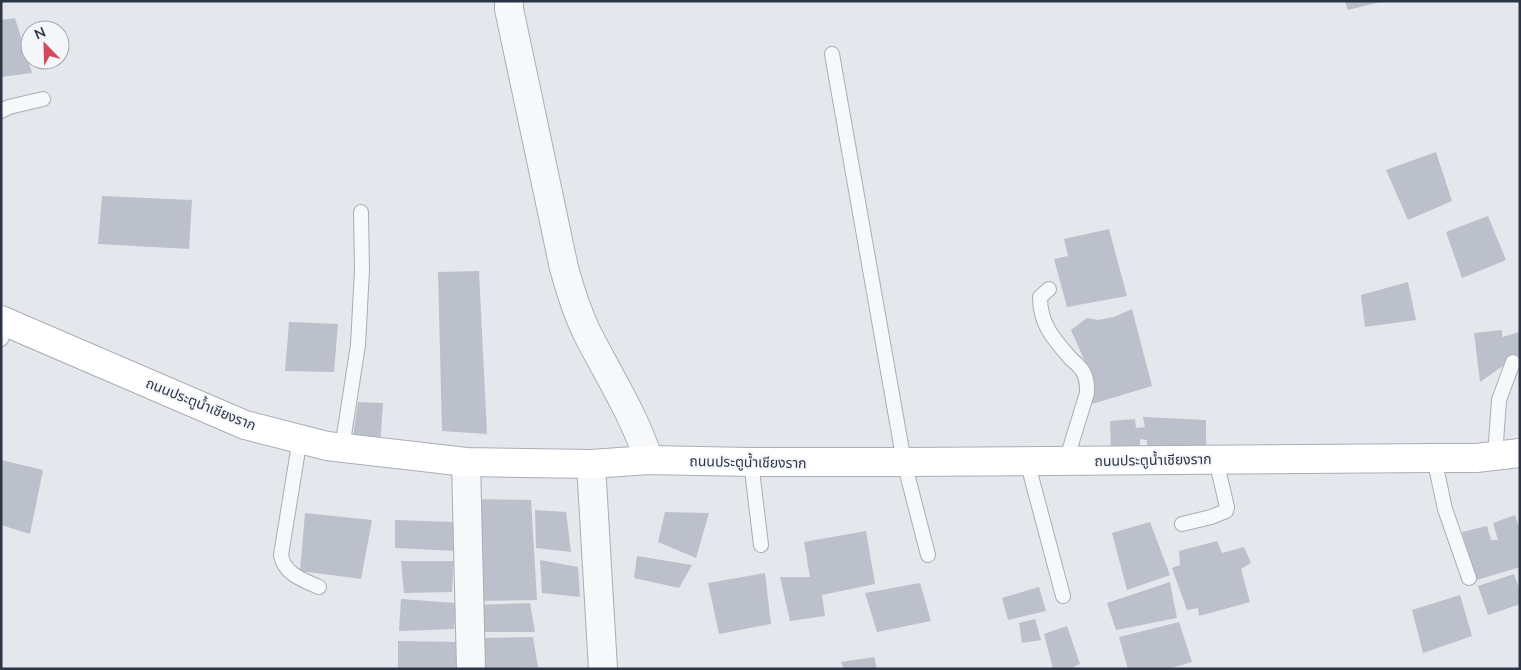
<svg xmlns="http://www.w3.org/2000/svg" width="1521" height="670" font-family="Mulish,'Noto Sans Thai',sans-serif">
<rect width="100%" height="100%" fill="#e4e7ec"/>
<path fill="#bbc0ca" d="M1345 1H1380V2L1348 10Z
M15 18 32 73 1 77V20Z
M1436 152 1452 201 1408 220 1386 170Z
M102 196 192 200 189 249 98 244Z
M1488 216 1506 260 1462 278 1446 232Z
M1109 229 1127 296 1067 307 1054 259 1068 256 1064 239Z
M479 271 487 434 442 431 438 272Z
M1408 282 1416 320 1365 327 1361 295Z
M1132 309 1152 386 1092 404 1089 371 1071 330 1087 318 1098 320 1114 317Z
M289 322 338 324 334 372 285 371Z
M1502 330V337L1520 332V354L1480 382 1474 333Z
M358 402 383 403 380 446 352 443Z
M1143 417 1206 420V455L1147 457V440L1140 439V457L1111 458 1110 421 1135 419 1136 428 1145 427Z
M1 460 43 470 30 534 1 525Z
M475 499 531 500 537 600 472 601Z
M535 510 566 512 571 552 536 548Z
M665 512 709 513 696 558 658 542Z
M305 513 372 520 361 579 300 571Z
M1515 515 1520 531V567L1477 580 1462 532 1487 526 1491 540H1498L1493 523Z
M395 520 453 522 457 551 395 548Z
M1150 522 1170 575 1127 590 1112 533Z
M866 531 875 584 822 595 825 616 790 621 780 577H810L804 542Z
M1217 541 1222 553 1244 547 1251 563 1241 569 1250 602 1199 616 1198 608 1187 610 1172 568 1180 565 1179 551Z
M637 556 692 565 679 588 634 578Z
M540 560 578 567 580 597 542 593Z
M401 561H454L452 592 404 593Z
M765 573 771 624 719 634 708 583Z
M1514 574 1520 591V604L1488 615 1478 586Z
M1170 582 1177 618 1116 630 1107 603Z
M920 583 931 621 877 632 865 593Z
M1039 587 1046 611 1008 620 1002 598Z
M1460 595 1472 636 1423 653 1412 610Z
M401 599 456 603 454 629 399 631Z
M530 603 535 632H476L475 605Z
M1035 619 1041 640 1022 643 1019 623Z
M1179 622 1192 662 1167 669H1128L1119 637Z
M1067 626 1080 664 1073 667 1074 669H1053L1044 634Z
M533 637 538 667 478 669 477 638Z
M398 641 458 642 457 669H398Z
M874 657 877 669H844L841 662Z"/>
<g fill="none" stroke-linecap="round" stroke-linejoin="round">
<defs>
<path id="lane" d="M832 54 904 462 928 555
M1 111 9 107 43 99
M1049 289 1040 297C1040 325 1054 339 1071 359 1075 362 1079 366 1082 370 1087 377 1087 385 1087 393L1066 461
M1 339 8 323
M300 438 281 555C284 574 303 580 319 587
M342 448 358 345 362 270 361 212
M1495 456 1499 400 1513 362
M1434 458 1445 509 1469 578
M1027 461 1063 596
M751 462 761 545
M1182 524 1211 517 1226 511 1227 507 1216 460"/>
<path id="street" d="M509 1V9L564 268C570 290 577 312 587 333 609 376 633 413 649 460
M466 462 471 669
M591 464 603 669"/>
<path id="secondary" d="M1 320 245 425 327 446 466 462 591 464 649 460 751 462H904L1434 458H1476L1520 453"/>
</defs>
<use href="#lane" stroke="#a9aeb7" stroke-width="16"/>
<use href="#street" stroke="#a9aeb7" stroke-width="30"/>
<use href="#secondary" stroke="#a9aeb7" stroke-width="30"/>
<use href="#lane" stroke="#f7f8fa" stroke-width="14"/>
<use href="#street" stroke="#f7f8fa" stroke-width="28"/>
<use href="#secondary" stroke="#fff" stroke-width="28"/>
</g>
<g text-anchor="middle" stroke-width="4" stroke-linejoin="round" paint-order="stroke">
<g font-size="14" fill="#2b3445" stroke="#f4f6f9">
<text transform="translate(201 404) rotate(22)" y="5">ถนนประตูน้ำเชียงราก</text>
<text transform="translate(1153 460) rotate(-1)" y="5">ถนนประตูน้ำเชียงราก</text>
<text transform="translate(748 462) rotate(1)" y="5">ถนนประตูน้ำเชียงราก</text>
</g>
</g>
<rect width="1521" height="670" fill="none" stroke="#2b3445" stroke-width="5"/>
<g transform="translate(45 45) rotate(337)"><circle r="24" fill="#f4f6f9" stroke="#a4a8b1"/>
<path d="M0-4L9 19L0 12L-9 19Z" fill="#d1495b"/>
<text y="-8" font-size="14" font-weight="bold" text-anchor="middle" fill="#2b3445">N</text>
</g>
</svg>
